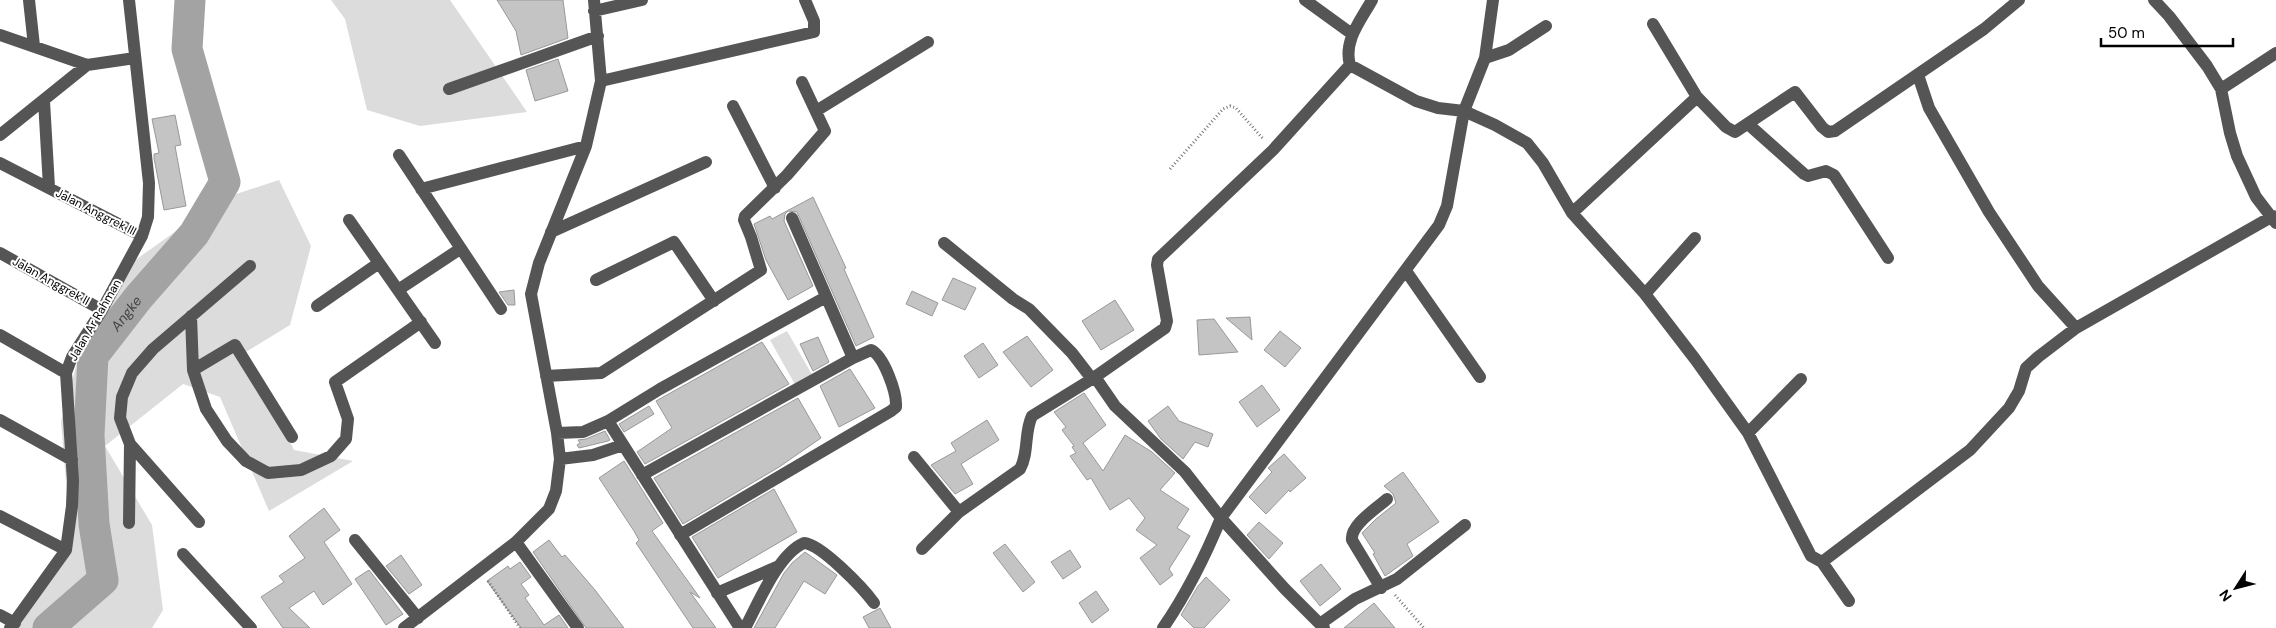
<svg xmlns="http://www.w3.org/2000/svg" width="2276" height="628" font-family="'DM Sans',sans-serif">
<rect width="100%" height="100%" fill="#fff"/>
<path fill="#dcdcdc" d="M331 0H450L527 112 420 126 367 110 345 19Z
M279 180 311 246 290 325 246 352 294 450 353 461 269 511 220 397 183 384 105 446 152 525 163 610 152 628H10L62 562 67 494 61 421 78 359 134 261 221 199Z
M787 331 814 378 797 388 770 340Z"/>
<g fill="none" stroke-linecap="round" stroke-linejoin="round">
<path stroke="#a3a3a3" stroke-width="31" id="s1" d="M48 628 103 580 94 524 89 435 93 356 138 298 194 234 225 182 187 49 190 0"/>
</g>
<path fill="#c4c4c4" stroke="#999" d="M497 0H563L568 38 521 55 516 31Z
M558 59 568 91 535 101 526 70Z
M175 115 181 145 175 146 186 206 164 210 154 158V154L159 153 152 119Z
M813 197 846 268 844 269 874 337 856 346 797 212 788 211 785 214 784 221 813 286 788 300 766 260 754 224 770 216 772 219Z
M953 278 976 288 965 310 942 300Z
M514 290 515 305H508L499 292Z
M912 291 938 303 932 316 906 304Z
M1115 300 1134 330 1101 350 1082 321Z
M1250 317 1252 340 1226 318Z
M1214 319 1238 352 1199 355 1197 320Z
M1280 331 1301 348 1285 367 1264 350Z
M1027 336 1053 370 1031 387 1003 352Z
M818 337 829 362 813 371 800 344Z
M762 342 789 384 645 464 637 452 672 428 656 401Z
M983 343 998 365 979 378 964 356Z
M850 369 875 408 839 427 820 386Z
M1262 385 1280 410 1257 427 1239 402Z
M1084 393 1106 425 1083 443 1103 471 1125 435 1152 452 1175 473 1160 490 1189 509 1177 528 1190 536 1169 569 1173 575 1160 585 1140 558 1157 545 1136 530 1145 518 1129 498 1110 510 1091 478 1087 480 1070 456 1076 453 1072 447 1074 446 1062 430 1066 427 1054 412Z
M798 398 821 438 779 467 683 524 654 478Z
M649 406 654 414 624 432 619 424Z
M1168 406 1179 421 1213 434 1208 447 1195 442 1183 459 1161 439 1148 421Z
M987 420 999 440 961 464 973 484 955 494 931 465 956 451 951 443Z
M605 431 610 440 608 441 579 448 577 445 580 443 578 440 586 439Z
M1284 454 1306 478 1290 492 1289 490 1266 514 1249 497 1272 472 1268 468Z
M624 461 663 523 652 531 700 598 690 592 716 628H693L636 543 639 540 634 531 599 478Z
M1403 472 1439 522 1407 544 1413 556 1385 576 1373 554 1375 553 1362 533 1376 519 1396 503 1393 494 1384 486Z
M774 489 797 532 718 578 692 537Z
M324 508 340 530 324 542 352 584 323 605 314 591 289 608 310 628H283L261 597 284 582 279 576 305 558 289 536Z
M1259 522 1283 543 1269 559 1247 535Z
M549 540 562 557 565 555 595 590 624 628H586L533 552Z
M1005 544 1035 582 1023 592 993 553Z
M1070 550 1081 567 1063 579 1051 562Z
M805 552 837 575 825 594 804 581 775 628H754L784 573 792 563Z
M401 555 422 585 409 594 386 566Z
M520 562 531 577 521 584 529 595 525 598 535 612 544 625 559 615 568 628H521L487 581 508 566 510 569Z
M1321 564 1341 589 1320 606 1300 581Z
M369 570 403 614 386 625 355 579Z
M1206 577 1230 600 1204 628H1194L1181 615 1198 586Z
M1096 591 1109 610 1092 623 1079 603Z
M1374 603 1395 628H1344Z
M880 608 891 628H869L863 617Z"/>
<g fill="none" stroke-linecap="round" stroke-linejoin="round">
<path stroke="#777" stroke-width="3" stroke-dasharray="1 2.5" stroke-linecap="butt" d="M1170 169 1223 109 1230 106 1236 108 1264 140
M488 581 520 628
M1395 595 1424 628"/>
<path stroke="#555" stroke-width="12" d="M29 0 34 46
M1305 0 1352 34
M1372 0C1361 20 1343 41 1350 65L1416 101 1438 108 1464 111 1495 125 1527 143 1543 163 1572 213 1645 294 1695 359 1748 433 1811 556 1822 562 1849 601
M2154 0 2169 16 2207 66 2221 89 2230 133 2237 156 2256 197 2276 223
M594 11 642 0
M1653 24 1697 97
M0 35 87 65
M1485 58 1509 50 1546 26
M1918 75 1929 108 1989 212 2038 286 2076 328
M601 81 814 32V21L805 0
M449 89 598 36
M2221 89 2276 53
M44 101 49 187
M733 106 775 188
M816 111 928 42
M1748 124 1804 174 1808 176 1826 171 1834 175 1888 258
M0 135 87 65 135 58
M399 155 501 309
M0 163 142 236
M421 189 586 146
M1572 213 1697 97 1726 127 1735 132 1795 92 1822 127 1828 132 1835 131 1984 29 2019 0
M792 218 853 358
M349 220 435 343
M551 232 706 162
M944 243 1013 299 1029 309 1072 353 1092 379
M0 253 102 310
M1406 271 1480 377
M596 280 674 242 714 301
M398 290 460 249
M1645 294 1695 238
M317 306 379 263
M191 316 193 370 206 409 227 441 246 461 268 473 301 470 331 456 346 439 348 419 335 382 421 322
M0 335 66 373
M193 370 235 345 292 437
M546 376 601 373 761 270 751 237 744 220 745 216 787 175 825 131 802 82
M1095 377 1115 406 1185 472 1221 518 1285 589 1324 628
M0 420 72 460
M608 421 740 628
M557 433 583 432 608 421 660 389 826 297
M1748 433 1801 379
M130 444 199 522
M914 457 959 512
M560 459 593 455 623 445
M642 475 853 358 871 350C884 356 897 393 896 407L891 411 680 535
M0 516 66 550
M129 523 130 444 120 418 122 397 132 373 153 349 250 266
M355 540 418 618
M516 542 578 628
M922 549 959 512 1020 469C1029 453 1024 432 1032 416L1092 379 1165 328 1167 321 1157 265 1158 259 1273 150 1350 65
M183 554 251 628
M1822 562 1970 450 2009 408 2019 391 2026 368 2038 357 2076 328 2273 216
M1381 588 1352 540C1350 525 1376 509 1387 499
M717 593 779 566
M0 615 15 623
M1320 624 1355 599 1397 579 1465 525
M10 628 66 550 72 506 73 481 66 373 72 357 102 310 142 236 148 217 149 183 129 0
M404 628 516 542 549 509 556 491 560 459 557 433 531 294 539 263 586 146 601 81 594 0
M745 628C758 604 778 554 804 543 821 544 863 588 874 603
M1163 628C1187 593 1205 557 1221 518L1439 225 1447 206 1464 111 1485 58 1493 0"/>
</g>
<g text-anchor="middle" stroke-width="4" stroke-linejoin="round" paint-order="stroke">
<g font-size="12" fill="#000" stroke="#fff">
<text transform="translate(96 212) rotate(27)" y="4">Jalan Anggrek III</text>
<text transform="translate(51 281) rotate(29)" y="4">Jalan Anggrek II</text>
<text transform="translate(95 320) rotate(-60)" y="4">Jalan Ar Rahman</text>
</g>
<g font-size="14" font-style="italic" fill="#444" stroke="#fff">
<text dy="5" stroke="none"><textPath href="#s1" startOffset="352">Angke</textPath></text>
</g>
</g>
<g transform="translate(2236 588) rotate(234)" stroke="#ffffff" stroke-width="4" paint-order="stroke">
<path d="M0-4L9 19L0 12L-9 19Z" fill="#000000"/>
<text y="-8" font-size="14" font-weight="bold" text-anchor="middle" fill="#000000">N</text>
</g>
<path d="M2101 38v8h132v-8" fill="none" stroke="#000000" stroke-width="2.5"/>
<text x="2108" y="38" font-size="15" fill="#000000" stroke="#ffffff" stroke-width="4" paint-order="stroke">50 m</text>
</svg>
